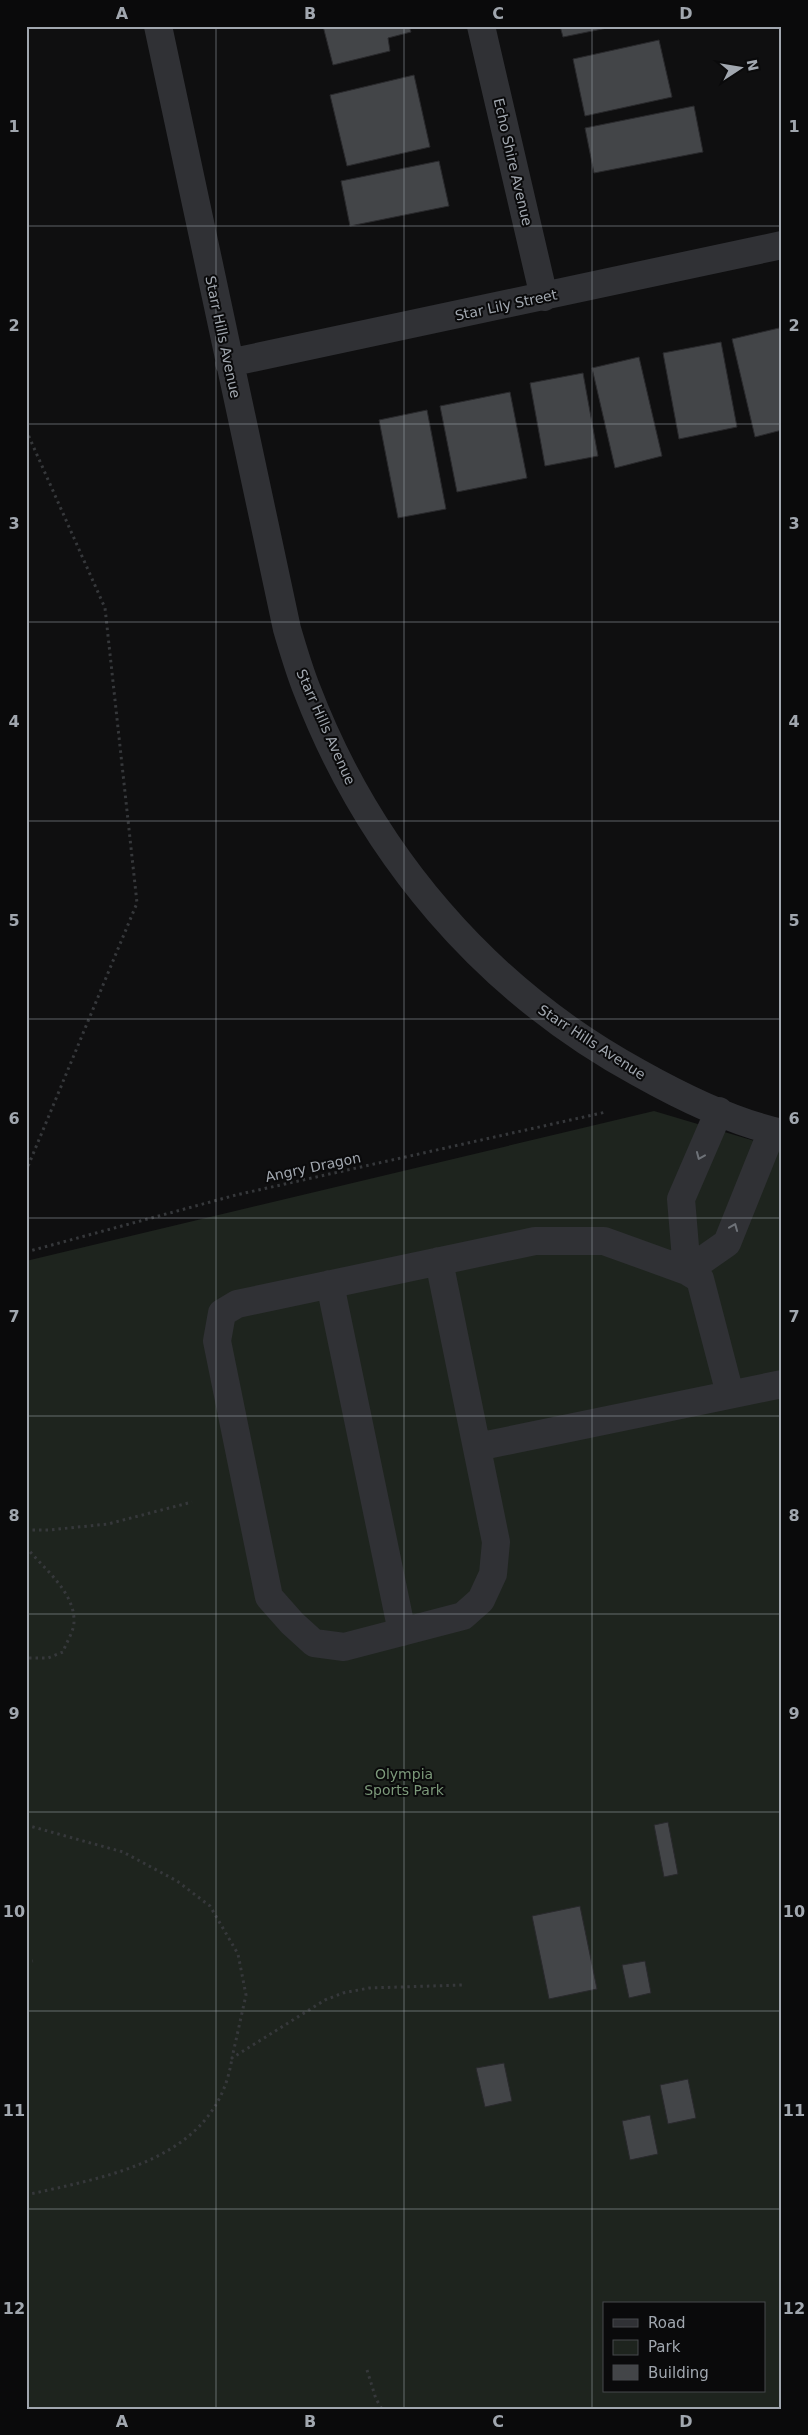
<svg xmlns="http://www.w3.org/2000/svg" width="808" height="2435" font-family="'DejaVu Sans',sans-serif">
<rect width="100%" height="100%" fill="#0f0f10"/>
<path fill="#1e241e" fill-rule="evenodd" d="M654 1111 782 1149V2409H26V1261ZM604 2304H764V2391H604Z"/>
<path fill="#434548" stroke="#29292c" d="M323 26H409L411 32 388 38 390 51 333 65Z
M560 26H617L563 37Z
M659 40 672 97 585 116 573 59Z
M414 75 430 147 347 166 330 95Z
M694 106 703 152 594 173 585 128Z
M439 161 449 206 350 226 341 181Z
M779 328 782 337V430L755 437 732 339Z
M721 342 737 427 679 439 663 353Z
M639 357 662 456 615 468 592 368Z
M583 373 598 456 545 466 530 383Z
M510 392 527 478 457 492 440 406Z
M427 410 446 509 398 518 379 420Z
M668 1822 678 1874 664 1877 654 1825Z
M580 1906 597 1989 549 1999 532 1916Z
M645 1961 651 1993 629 1998 622 1965Z
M504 2063 512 2101 485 2107 476 2068Z
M688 2079 696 2118 668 2124 660 2085Z
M650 2115 658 2154 630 2160 622 2121Z"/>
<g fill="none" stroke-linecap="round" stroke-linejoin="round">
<path stroke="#36383b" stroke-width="3" stroke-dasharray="2.5 4" stroke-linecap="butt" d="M26 430 105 608 137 903 26 1171
M26 1252 236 1195 606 1112
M26 1530H49L108 1524 192 1502
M26 1547C44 1569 75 1592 74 1622 74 1631 66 1643 63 1652L48 1658H26
M26 1825 123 1852 177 1881 210 1906 238 1954 246 1995 232 2058 325 2000 343 1993 369 1988 463 1985
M26 1962 33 1961
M26 2195C109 2176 217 2160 232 2058
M367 2370 376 2399 382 2409"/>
<path stroke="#303135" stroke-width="28" d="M158 26 287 629C293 649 299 670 307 690 370 854 485 989 639 1073 680 1096 736 1123 782 1133
M481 26 544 297
M229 363 782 245
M439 1261 496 1542 493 1574 481 1600 463 1616 344 1647 314 1643 292 1623 269 1597 217 1341 222 1313 237 1304 535 1241H604L687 1271 700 1279 730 1394
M687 1271 727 1243 772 1131
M687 1271 681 1199 719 1111
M330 1284 402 1632
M477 1447 782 1384"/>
</g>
<defs><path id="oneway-chevron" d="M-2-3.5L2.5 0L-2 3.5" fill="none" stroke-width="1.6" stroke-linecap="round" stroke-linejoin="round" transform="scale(1.25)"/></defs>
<g stroke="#6e7278">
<use href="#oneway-chevron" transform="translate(700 1156) rotate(113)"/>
<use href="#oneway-chevron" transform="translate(734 1227) rotate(-68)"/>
</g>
<path fill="none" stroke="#a1a7af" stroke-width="1" stroke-opacity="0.55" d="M216 26V2409M404 26V2409M592 26V2409M26 226H782M26 424H782M26 622H782M26 821H782M26 1019H782M26 1218H782M26 1416H782M26 1614H782M26 1812H782M26 2011H782M26 2209H782"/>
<g text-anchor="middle" stroke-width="4" stroke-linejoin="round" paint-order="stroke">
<g font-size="14" fill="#a1a7af" stroke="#0a0a0b">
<text transform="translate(513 162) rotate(77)" y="5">Echo Shire Avenue</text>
<text transform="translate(506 305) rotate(-12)" y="5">Star Lily Street</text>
<text transform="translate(223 337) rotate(78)" y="5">Starr Hills Avenue</text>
<text transform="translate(326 727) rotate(66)" y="5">Starr Hills Avenue</text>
<text transform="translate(592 1042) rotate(33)" y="5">Starr Hills Avenue</text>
<text transform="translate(313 1167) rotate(-12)" y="5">Angry Dragon</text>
</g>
<g font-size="14" fill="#7c997a" stroke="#0a0a0b">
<text x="404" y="1779">Olympia<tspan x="404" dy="16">Sports Park</tspan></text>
</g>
</g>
<rect width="808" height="2435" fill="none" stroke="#0a0a0b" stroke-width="55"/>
<rect x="603" y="2302" width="162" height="90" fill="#0a0a0b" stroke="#46494d"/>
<rect x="613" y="2319" width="25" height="8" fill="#303135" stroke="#46494d"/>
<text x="648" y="2328" font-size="15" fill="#a1a7af">Road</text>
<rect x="613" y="2340" width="25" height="15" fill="#1e241e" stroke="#46494d"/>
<text x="648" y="2352" font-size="15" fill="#a1a7af">Park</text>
<rect x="613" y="2365" width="25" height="15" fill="#434548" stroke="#46494d"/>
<text x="648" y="2378" font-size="15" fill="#a1a7af">Building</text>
<g transform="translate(740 68) rotate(78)" stroke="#0a0a0b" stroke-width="4" paint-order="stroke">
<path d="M0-4L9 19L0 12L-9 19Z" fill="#a1a7af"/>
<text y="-8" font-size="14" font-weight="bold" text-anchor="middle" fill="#a1a7af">N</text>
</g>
<rect x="28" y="28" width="752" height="2380" fill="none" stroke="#a1a7af" stroke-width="2"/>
<g font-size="16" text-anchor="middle" font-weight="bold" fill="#a1a7af">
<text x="122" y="19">A</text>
<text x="310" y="19">B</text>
<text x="498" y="19">C</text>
<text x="686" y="19">D</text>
<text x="14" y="132">1</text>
<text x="794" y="132">1</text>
<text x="14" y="331">2</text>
<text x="794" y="331">2</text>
<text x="14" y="529">3</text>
<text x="794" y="529">3</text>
<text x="14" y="727">4</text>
<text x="794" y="727">4</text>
<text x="14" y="926">5</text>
<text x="794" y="926">5</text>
<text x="14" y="1124">6</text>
<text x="794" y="1124">6</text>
<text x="14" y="1322">7</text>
<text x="794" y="1322">7</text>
<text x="14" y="1521">8</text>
<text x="794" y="1521">8</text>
<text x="14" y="1719">9</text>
<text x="794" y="1719">9</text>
<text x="14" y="1917">10</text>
<text x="794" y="1917">10</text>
<text x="14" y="2116">11</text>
<text x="794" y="2116">11</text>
<text x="14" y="2314">12</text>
<text x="794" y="2314">12</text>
<text x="122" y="2427">A</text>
<text x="310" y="2427">B</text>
<text x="498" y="2427">C</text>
<text x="686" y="2427">D</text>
</g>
</svg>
